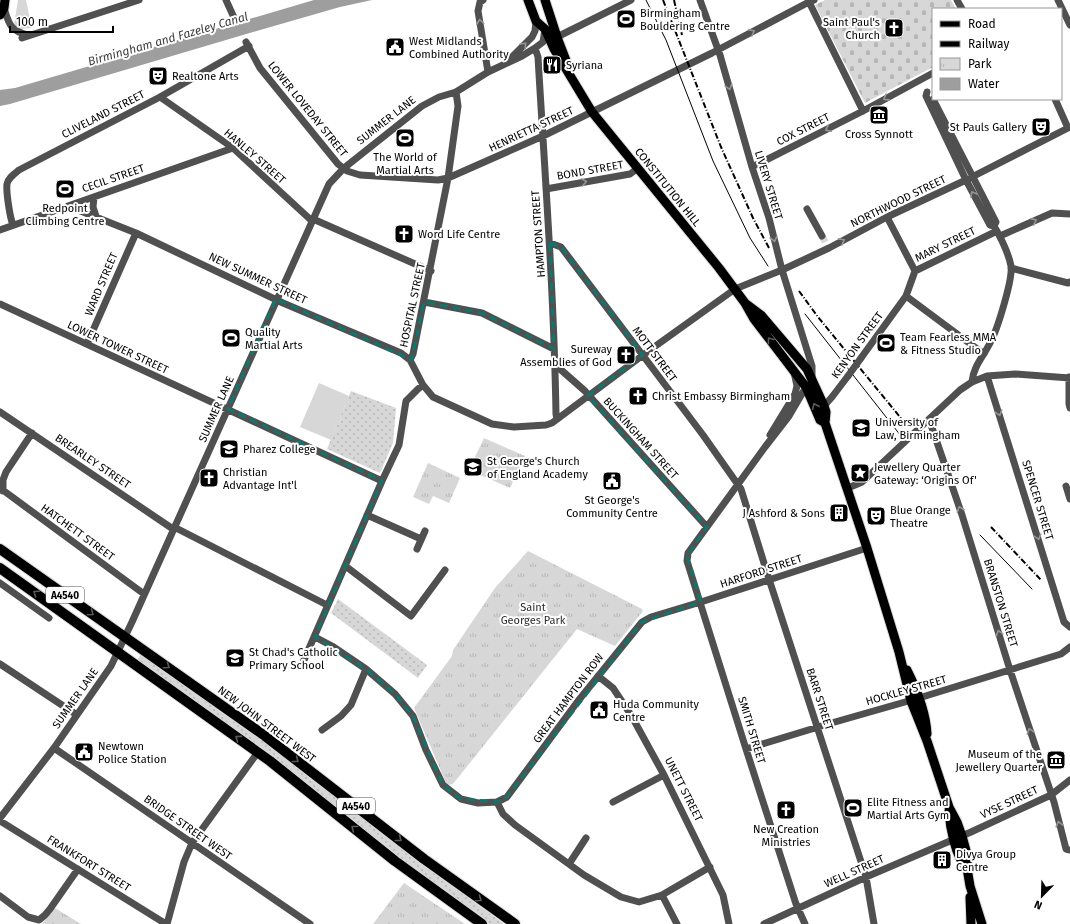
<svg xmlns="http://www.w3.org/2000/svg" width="1070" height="924" font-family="'Fira Sans',sans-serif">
<defs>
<pattern id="grass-dots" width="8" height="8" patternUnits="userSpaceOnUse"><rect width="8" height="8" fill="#d7d7d7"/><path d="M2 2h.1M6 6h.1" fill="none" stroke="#b7b7b7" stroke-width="1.8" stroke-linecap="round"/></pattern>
<pattern id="cemetery-stones" width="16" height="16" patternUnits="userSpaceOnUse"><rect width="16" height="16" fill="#d7d7d7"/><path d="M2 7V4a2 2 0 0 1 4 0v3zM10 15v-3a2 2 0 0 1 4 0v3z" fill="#b7b7b7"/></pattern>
<pattern id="park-tufts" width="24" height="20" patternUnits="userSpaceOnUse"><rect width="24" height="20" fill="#d7d7d7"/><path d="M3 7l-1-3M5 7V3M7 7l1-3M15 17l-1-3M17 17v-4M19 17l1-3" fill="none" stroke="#b7b7b7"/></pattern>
</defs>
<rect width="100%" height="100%" fill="#fff"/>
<path fill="url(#grass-dots)" d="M351 391 396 408 393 443 380 473 327 449Z
M338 599 427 665 418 678 331 613Z
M141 654 259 737 439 876 504 924H489L412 869 258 746 137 661Z"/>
<path fill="url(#cemetery-stones)" d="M825 0H951L956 9H933V67L865 103 815 5Z"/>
<path fill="url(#park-tufts)" d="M484 438 525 456 510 488 469 470Z
M428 463 460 478 449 503 433 496 429 504 413 497Z
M528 551 642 609 643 611 615 646 577 629 453 784 447 785 414 708 452 656 453 650 495 588Z
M404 883 465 924H373Z
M55 908 81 924H42Z"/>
<path fill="#d7d7d7" d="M18 0H26L32 28 21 29 14 25Z
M319 383 349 396 331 440 300 427Z"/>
<path fill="#9e9e9e" d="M314 0H372L340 7 253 32 10 104 0 106V90L15 88Z"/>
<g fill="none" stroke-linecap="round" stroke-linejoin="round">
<path stroke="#d9d9d9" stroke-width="7" stroke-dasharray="7 3.5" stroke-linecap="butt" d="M822 236 827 245"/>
<defs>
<path id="major" d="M528 0 536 21 545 29 554 49 592 112 719 268 745 303 754 319 806 387 820 420 825 423
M545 0 557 37 567 63
M0 15 4 8 5 0
M745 303 761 315 807 369 824 406 826 412 825 423 867 548 899 652 911 701 927 741 949 807 957 822 962 836 968 858 967 868 970 886 982 924
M907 670C917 690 926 712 927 734
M949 811C950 827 955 856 967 868
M970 897 971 924"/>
<path id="highway" d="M0 549 265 736 424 859 515 924
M0 568 270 761 395 861 482 924"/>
</defs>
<use href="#major" stroke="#dbdbdb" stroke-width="11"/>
<use href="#highway" stroke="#dbdbdb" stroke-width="12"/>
<path stroke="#505050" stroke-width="7" d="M226 0 236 22
M483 0 480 2 478 11 488 72
M700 0 720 55 752 167 769 218 782 270 812 366V377
M814 0 809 2 863 111 933 73
M957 0 962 9
M1058 0 1070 25
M4 8C9 24 10 31 28 35
M557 37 631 0
M22 38 139 0
M246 42 260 68 338 164 347 171 360 175 438 180 448 178 543 136 712 53 809 2
M535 48 538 57C545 176 554 295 556 414L557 419
M509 60 532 37 535 31 536 21
M456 92 458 106 448 178 413 354 410 360 423 385 433 397 492 424 514 427 546 425 552 423 643 355 735 289 782 270 829 248 887 217 966 180 1068 128 1055 99
M927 92 926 96 966 180 990 225 994 226C1001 238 1008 251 1011 266 1013 279 997 331 990 343 983 357 973 367 972 382
M160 97 233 148 312 221
M933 99 996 222 994 226
M752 167 863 111
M546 189 630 174 637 169
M94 197 93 207 96 216
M68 206 136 233 283 303 401 353 410 360
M807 209 822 236
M887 217 915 271
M313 219 431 271
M13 225C10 218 6 192 7 184 8 178 14 174 19 170L160 97 249 46
M0 230 233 148
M1000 236 1052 213 1070 214
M550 243 561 247 703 435 741 489 768 576 866 877 874 924
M1011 268 1068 283 1070 282
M915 271 997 231
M906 296 915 271
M424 302 482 313 554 349
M0 304 382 481
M87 344 136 233
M861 358 906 296 984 354
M555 367 560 369 585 391 707 527
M987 376 1064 622 1070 627
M1069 377V404L1070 408
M824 406 832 397 848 376
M0 412 173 529
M929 419 962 515 1010 670 1054 802 1066 849 1070 850
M770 435 795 394 797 386 794 372
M1066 486 1070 499
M0 488 144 594
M848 488 862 482 960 390 972 382 987 376 1015 374 1070 378
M3 491V480L6 472 32 433
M367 515 421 539
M174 527 327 605
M417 549 425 531
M345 567 348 568 411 616 445 570
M0 583 49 618
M315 637 332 646 366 669 395 694 413 716 426 750 443 785 461 799 478 803 497 802 507 797 578 701 642 622 651 617 704 601 867 548
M304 660 382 481 399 445 406 401 418 389 423 385
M0 664 77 715
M598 676 613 688 631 715 664 775 723 895 729 924
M322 730 341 716 351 705 366 669
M54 748 310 924
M746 749 828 724 919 698 1061 654 1070 647
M497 802 503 814 515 825 584 875 621 897 639 902 662 895 710 867
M613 802 664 775
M0 818 54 748 111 666 132 622 329 184 344 168 422 106 439 97 456 92 488 72 522 56 535 48 543 42 545 29
M0 821 166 924
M569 864 586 838
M662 895 677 924
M0 896 28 917 39 920 45 915 50 909 78 869
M167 924 184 862 192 843 258 752
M764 924 866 877 971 832 1051 795 1070 780
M805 924 796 904 746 749 687 561 688 553 765 447 789 416 806 387"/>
<use href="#major" stroke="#000" stroke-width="9"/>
<use href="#highway" stroke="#000" stroke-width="10"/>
<path stroke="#000" stroke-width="1" d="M646 0 666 40 713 161 750 238 768 266
M805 314 901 436
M980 535 1032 589"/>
<path stroke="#000" stroke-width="2" stroke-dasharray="6 2 1 2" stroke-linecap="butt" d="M663 0 721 147 753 218 769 248
M674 0 682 35
M799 291 818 317 909 428
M991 527 1041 580"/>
<path stroke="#505050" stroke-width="7" d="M848 376 861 358"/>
</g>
<defs><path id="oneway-chevron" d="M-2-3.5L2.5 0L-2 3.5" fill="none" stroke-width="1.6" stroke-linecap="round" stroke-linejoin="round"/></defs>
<g stroke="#969696">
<use href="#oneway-chevron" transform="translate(480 22) rotate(-97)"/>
<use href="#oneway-chevron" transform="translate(752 32) rotate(-28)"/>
<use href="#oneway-chevron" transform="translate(524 45) rotate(-47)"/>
<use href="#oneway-chevron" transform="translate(729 87) rotate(74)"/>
<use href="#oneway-chevron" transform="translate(886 98) rotate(151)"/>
<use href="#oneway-chevron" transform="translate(828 129) rotate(153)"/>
<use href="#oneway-chevron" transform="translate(584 182) rotate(-10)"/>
<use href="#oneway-chevron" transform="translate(973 194) rotate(-119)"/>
<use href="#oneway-chevron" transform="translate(1034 221) rotate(-24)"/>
<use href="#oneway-chevron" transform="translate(774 239) rotate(76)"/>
<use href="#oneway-chevron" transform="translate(842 241) rotate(-28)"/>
<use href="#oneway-chevron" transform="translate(999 413) rotate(72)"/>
<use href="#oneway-chevron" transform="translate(960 509) rotate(-109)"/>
<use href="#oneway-chevron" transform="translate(1038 537) rotate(73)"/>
<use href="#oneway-chevron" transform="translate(999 633) rotate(-107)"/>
<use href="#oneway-chevron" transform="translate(1030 731) rotate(-108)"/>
<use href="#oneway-chevron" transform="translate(1059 824) rotate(-105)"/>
</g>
<g stroke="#595959">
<use href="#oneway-chevron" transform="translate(770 340) rotate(-127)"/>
<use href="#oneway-chevron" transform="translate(815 406) rotate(-115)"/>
<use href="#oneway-chevron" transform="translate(36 593) rotate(-145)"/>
<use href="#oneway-chevron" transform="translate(91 613) rotate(35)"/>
<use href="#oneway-chevron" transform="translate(167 666) rotate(35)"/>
<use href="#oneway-chevron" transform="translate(238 738) rotate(-144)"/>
<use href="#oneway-chevron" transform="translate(296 760) rotate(38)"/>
<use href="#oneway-chevron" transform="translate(354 828) rotate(-141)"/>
<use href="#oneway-chevron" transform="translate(399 839) rotate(38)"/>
<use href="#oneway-chevron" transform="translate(479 899) rotate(35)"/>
</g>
<path fill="none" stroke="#0f766e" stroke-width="3" stroke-dasharray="8 5" stroke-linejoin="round" d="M550 243 561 247 643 355 588 396 707 527 687 556 701 602 642 622 507 797 497 802 461 799 443 785 413 716 395 694 366 669 315 637 382 481 228 409 276 299 412 360 424 302 482 313 554 349Z"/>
<defs>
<symbol id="stadium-square" viewBox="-11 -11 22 22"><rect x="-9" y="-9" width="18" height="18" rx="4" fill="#000" stroke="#fff"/><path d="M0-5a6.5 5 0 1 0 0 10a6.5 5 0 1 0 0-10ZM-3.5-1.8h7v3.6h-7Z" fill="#fff"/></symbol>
<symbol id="church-square" viewBox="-11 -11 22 22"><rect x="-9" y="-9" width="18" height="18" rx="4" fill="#000" stroke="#fff"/><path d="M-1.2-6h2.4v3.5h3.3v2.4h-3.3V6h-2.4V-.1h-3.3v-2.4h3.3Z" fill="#fff"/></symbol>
<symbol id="civic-square" viewBox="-11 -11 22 22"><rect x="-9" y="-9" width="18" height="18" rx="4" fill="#000" stroke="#fff"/><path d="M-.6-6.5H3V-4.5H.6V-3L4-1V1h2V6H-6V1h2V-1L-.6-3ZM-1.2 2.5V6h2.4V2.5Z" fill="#fff"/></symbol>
<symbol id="restaurant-square" viewBox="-11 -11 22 22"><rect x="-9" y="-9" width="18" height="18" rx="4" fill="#000" stroke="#fff"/><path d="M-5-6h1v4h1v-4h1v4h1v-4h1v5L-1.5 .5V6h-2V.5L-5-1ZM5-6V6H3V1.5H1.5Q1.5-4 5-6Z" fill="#fff"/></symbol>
<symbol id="theatre-square" viewBox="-11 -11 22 22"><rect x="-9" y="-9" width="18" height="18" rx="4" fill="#000" stroke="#fff"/><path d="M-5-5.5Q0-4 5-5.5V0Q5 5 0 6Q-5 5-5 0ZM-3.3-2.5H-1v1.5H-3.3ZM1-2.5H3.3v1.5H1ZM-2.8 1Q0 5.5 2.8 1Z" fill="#fff"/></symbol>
<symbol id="museum-square" viewBox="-11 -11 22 22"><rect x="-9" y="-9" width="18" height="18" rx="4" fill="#000" stroke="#fff"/><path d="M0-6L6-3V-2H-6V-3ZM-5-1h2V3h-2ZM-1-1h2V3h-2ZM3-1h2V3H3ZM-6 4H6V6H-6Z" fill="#fff"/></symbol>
<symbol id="university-square" viewBox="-11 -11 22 22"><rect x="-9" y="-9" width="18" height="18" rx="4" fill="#000" stroke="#fff"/><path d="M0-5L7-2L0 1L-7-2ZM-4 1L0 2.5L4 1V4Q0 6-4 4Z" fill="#fff"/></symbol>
<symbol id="school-square" viewBox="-11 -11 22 22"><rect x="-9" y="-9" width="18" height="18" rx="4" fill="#000" stroke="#fff"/><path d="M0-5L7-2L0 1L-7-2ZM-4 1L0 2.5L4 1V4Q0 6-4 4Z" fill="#fff"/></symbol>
<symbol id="sight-square" viewBox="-11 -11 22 22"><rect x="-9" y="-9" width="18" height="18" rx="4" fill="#000" stroke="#fff"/><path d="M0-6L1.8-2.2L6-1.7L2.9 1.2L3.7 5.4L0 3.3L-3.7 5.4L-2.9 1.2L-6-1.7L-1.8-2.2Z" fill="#fff"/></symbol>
<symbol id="building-square" viewBox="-11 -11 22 22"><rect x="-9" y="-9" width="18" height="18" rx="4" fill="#000" stroke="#fff"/><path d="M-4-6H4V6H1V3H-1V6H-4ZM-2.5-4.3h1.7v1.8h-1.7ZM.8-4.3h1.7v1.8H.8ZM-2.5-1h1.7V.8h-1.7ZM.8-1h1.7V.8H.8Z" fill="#fff"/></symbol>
</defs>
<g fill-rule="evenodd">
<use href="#stadium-square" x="615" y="8" width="22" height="22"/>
<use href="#church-square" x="883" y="17" width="22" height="22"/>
<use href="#civic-square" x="384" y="36" width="22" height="22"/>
<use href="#restaurant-square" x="541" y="54" width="22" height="22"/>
<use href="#theatre-square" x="147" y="65" width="22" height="22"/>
<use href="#museum-square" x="868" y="104" width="22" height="22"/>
<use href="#theatre-square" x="1030" y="116" width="22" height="22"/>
<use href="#stadium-square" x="394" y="127" width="22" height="22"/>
<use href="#stadium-square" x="54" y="178" width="22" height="22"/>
<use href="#church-square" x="393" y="223" width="22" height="22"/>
<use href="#stadium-square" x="220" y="327" width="22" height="22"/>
<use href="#stadium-square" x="875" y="332" width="22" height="22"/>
<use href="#church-square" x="615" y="344" width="22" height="22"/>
<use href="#church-square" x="627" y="385" width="22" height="22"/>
<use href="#university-square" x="850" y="417" width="22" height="22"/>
<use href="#university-square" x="218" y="438" width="22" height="22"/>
<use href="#school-square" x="462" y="456" width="22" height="22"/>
<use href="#sight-square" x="849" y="462" width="22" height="22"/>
<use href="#church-square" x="198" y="467" width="22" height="22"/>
<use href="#civic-square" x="601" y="470" width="22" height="22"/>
<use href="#building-square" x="828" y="502" width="22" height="22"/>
<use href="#theatre-square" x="865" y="505" width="22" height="22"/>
<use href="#school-square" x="224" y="647" width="22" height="22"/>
<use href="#civic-square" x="588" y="699" width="22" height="22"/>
<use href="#civic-square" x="73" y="741" width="22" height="22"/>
<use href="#museum-square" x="1045" y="749" width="22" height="22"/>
<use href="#stadium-square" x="842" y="797" width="22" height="22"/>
<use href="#church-square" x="775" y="799" width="22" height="22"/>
<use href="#building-square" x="931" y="849" width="22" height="22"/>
</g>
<g text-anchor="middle" stroke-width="4" stroke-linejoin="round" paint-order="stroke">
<g fill="#fff" stroke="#4c4c4c" stroke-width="1">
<rect x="46" y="587" width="38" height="16" rx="3"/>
<rect x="337" y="798" width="38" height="16" rx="3"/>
</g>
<g font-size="10" font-weight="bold" fill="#000">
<text x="65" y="599">A4540</text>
<text x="356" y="810">A4540</text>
</g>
<g font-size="11" fill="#000" stroke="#fff" text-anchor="start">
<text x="640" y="17">Birmingham<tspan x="640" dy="13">Bouldering Centre</tspan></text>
<text x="880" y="26" text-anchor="end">Saint Paul's<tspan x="880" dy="13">Church</tspan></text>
<text x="409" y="45">West Midlands<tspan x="409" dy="13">Combined Authority</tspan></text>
<text x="566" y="69">Syriana</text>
<text x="172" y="80">Realtone Arts</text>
<text x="1027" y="131" text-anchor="end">St Pauls Gallery</text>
<text x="879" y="138" text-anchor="middle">Cross Synnott</text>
<text x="405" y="161" text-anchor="middle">The World of<tspan x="405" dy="13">Martial Arts</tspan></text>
<text x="65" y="212" text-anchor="middle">Redpoint<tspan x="65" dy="13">Climbing Centre</tspan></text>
<text x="418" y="238">Word Life Centre</text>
<text x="245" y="336">Quality<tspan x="245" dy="13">Martial Arts</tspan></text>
<text x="900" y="341">Team Fearless MMA<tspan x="900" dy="13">&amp; Fitness Studio</tspan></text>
<text x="612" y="353" text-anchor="end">Sureway<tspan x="612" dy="13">Assemblies of God</tspan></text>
<text x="652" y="400">Christ Embassy Birmingham</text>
<text x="875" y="426">University of<tspan x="875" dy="13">Law, Birmingham</tspan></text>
<text x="243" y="453">Pharez College</text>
<text x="487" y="465">St George's Church<tspan x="487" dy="13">of England Academy</tspan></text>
<text x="874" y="471">Jewellery Quarter<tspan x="874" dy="13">Gateway: ‘Origins Of'</tspan></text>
<text x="223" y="476">Christian<tspan x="223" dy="13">Advantage Int'l</tspan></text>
<text x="612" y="504" text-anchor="middle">St George's<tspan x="612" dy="13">Community Centre</tspan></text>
<text x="890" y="514">Blue Orange<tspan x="890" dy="13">Theatre</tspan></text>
<text x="825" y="517" text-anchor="end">J Ashford &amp; Sons</text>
<text x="249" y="656">St Chad's Catholic<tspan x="249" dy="13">Primary School</tspan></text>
<text x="613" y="708">Huda Community<tspan x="613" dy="13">Centre</tspan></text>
<text x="98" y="750">Newtown<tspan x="98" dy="13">Police Station</tspan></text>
<text x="1042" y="758" text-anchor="end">Museum of the<tspan x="1042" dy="13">Jewellery Quarter</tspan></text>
<text x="867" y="806">Elite Fitness and<tspan x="867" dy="13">Martial Arts Gym</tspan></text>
<text x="786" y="833" text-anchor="middle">New Creation<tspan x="786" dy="13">Ministries</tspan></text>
<text x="956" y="858">Divya Group<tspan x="956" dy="13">Centre</tspan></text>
</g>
<g font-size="11" fill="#000" stroke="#fff">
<text transform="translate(308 109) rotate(51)" y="4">LOWER LOVEDAY STREET</text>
<text transform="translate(103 114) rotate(-27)" y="4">CLIVELAND STREET</text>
<text transform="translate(386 120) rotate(-38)" y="4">SUMMER LANE</text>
<text transform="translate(531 129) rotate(-25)" y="4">HENRIETTA STREET</text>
<text transform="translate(803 129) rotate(-27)" y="4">COX STREET</text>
<text transform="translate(255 156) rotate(41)" y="4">HANLEY STREET</text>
<text transform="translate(590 170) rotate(-10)" y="4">BOND STREET</text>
<text transform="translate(113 178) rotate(-19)" y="4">CECIL STREET</text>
<text transform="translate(769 185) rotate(73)" y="4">LIVERY STREET</text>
<text transform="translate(668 187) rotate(51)" y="4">CONSTITUTION HILL</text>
<text transform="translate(898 201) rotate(-26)" y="4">NORTHWOOD STREET</text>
<text transform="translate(538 234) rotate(-94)" y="4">HAMPTON STREET</text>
<text transform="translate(945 244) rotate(-26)" y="4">MARY STREET</text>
<text transform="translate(258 278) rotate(25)" y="4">NEW SUMMER STREET</text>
<text transform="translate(101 284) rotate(-67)" y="4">WARD STREET</text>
<text transform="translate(412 305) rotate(-78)" y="4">HOSPITAL STREET</text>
<text transform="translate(857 345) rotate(-54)" y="4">KENYON STREET</text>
<text transform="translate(118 347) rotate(25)" y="4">LOWER TOWER STREET</text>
<text transform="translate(655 354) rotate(53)" y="4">MOTT STREET</text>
<text transform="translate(216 409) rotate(-66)" y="4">SUMMER LANE</text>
<text transform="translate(641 438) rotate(48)" y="4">BUCKINGHAM STREET</text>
<text transform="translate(93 461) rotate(34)" y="4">BREARLEY STREET</text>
<text transform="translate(1038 500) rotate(73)" y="4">SPENCER STREET</text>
<text transform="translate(78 532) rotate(36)" y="4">HATCHETT STREET</text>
<text transform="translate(761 571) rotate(-18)" y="4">HARFORD STREET</text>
<text transform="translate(1001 603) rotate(73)" y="4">BRANSTON STREET</text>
<text transform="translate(906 690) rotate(-16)" y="4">HOCKLEY STREET</text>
<text transform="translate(75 698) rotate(-55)" y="4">SUMMER LANE</text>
<text transform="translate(568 698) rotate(-53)" y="4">GREAT HAMPTON ROW</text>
<text transform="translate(820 699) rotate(72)" y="4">BARR STREET</text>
<text transform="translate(267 724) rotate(37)" y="4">NEW JOHN STREET WEST</text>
<text transform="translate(752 730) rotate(73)" y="4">SMITH STREET</text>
<text transform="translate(684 789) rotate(63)" y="4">UNETT STREET</text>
<text transform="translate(1009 802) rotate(-25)" y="4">VYSE STREET</text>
<text transform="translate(188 827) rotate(35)" y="4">BRIDGE STREET WEST</text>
<text transform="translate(89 863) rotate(32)" y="4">FRANKFORT STREET</text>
<text transform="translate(854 871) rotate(-24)" y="4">WELL STREET</text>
</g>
<g font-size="11" fill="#2e2e2e" stroke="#fff">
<text x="533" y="611">Saint<tspan x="533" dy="13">Georges Park</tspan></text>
</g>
<g font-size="12" font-style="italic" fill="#3f3f3f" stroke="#fff">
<text transform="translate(168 39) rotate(-16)" y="4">Birmingham and Fazeley Canal</text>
</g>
</g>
<rect x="932" y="8" width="130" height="92" fill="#ffffff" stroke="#999999"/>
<rect x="940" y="21" width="20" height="6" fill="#000000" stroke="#999999"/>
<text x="968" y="28" font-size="12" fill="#000000">Road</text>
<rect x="940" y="41" width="20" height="6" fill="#000000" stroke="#999999"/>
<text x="968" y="48" font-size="12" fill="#000000">Railway</text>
<rect x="940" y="58" width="20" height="12" fill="url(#park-tufts)" stroke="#999999"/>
<text x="968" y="68" font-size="12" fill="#000000">Park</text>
<rect x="940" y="78" width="20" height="12" fill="#9e9e9e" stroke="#999999"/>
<text x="968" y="88" font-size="12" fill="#000000">Water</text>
<g transform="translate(1042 896) rotate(203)" stroke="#ffffff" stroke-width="3" paint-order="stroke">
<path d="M0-3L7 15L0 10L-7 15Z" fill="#000000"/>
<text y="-6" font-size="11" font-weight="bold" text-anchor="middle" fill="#000000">N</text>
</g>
<path d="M10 26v6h103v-6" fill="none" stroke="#000000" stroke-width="2"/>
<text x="16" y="26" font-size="12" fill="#000000" stroke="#ffffff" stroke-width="3" paint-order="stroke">100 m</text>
</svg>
